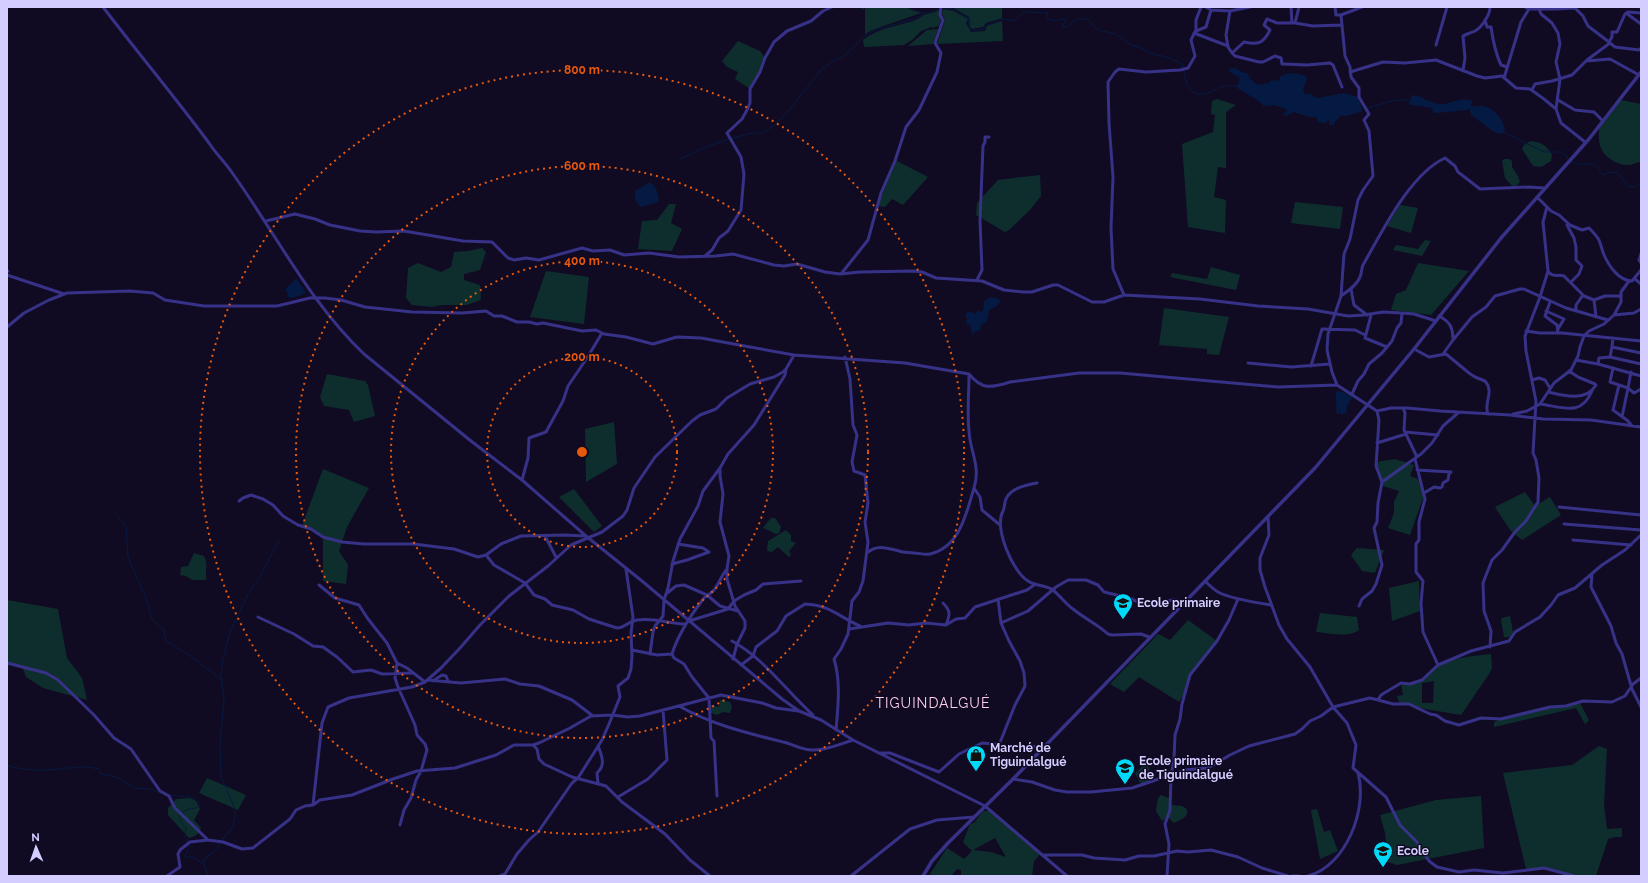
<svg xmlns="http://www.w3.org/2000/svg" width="1648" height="883" font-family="Raleway,sans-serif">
<rect width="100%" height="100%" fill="#100b23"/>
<path fill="#0e2e2d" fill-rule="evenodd" d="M862 7H907L911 10 921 13 872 30 865 34V8L862 10Z
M952 7H1002V18L986 23 983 27 972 29 970 27 969 17Z
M943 9 954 11 968 19 966 23 971 32 985 31 987 26 1002 21 1003 41 937 44 945 20 942 14Z
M939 10V15L941 19 939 26 932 28 931 25V27L921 31 912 40 904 45 864 47 863 40C879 28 894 27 913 21 917 20 920 17 924 15 929 13 934 13 939 10Z
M938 29 933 44 908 46 927 30Z
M738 41 760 51 765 58 760 72 750 89 735 79 738 72 727 67 722 61Z
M1217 99 1236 105 1226 112V168L1218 167 1214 197 1226 200 1225 233 1188 227 1182 144 1213 132 1215 115 1211 114 1212 101Z
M1621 100 1641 104V162C1636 162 1633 165 1629 165 1620 166 1604 158 1601 148 1598 142 1599 133 1599 126Z
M1530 141C1541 142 1547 145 1552 155L1551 161 1541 167 1533 166 1522 149 1524 145Z
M1504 159H1509L1512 161V167L1518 176 1520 182 1514 188 1505 178 1502 161Z
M895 160 928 177 903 205 892 199 885 207 878 206Z
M1040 175 1041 196 1030 210 1009 230 1005 232 976 215 977 203 998 180Z
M1295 202 1343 207 1340 229 1291 223Z
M669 204H676L671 223 682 229 672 251 638 249 642 221 657 220Z
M1400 205 1418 208 1411 233 1387 226Z
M1425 240 1431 241 1422 256 1393 250 1396 245 1418 249Z
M482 248 486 252 480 270 464 274V280L480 285 481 300 467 305H442L432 307 412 305 406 298 408 268 418 263 441 272 451 267 454 252 468 251Z
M1418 263 1469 271 1431 315 1391 310 1396 294 1406 290Z
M1211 267 1240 275 1236 290 1170 277 1172 273 1207 279Z
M546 271 589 277 584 324 530 317Z
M1164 308 1229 317 1219 355 1207 354V349L1159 345Z
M327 374 365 381 368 385 375 416 354 422 349 410 324 406 320 397Z
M614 422 617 464 586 482 585 429Z
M1395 459 1414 465 1410 476 1418 479 1424 495 1410 535 1388 528 1394 513V502L1399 491 1383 486 1376 462Z
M323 469 369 488 347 527 339 551 348 565 346 584 323 581V537L315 531 302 526Z
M574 489 602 526 594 532 559 497Z
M1525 492 1535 506 1550 497 1561 515 1522 540 1510 530 1495 507Z
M771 518H775L781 527 779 533 776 534 763 528Z
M786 530 791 535V541L796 543 789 551 791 555 789 557 778 547 772 552 767 551 768 541Z
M1357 548 1384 550 1375 573 1362 571 1351 555Z
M194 553 204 556C209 565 204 572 207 580H192L186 576 180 575 181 567 188 566Z
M1419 581 1420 611 1392 621 1389 588Z
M7 600 58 609 67 658 82 678 87 700 43 688 26 677 22 666 7 663Z
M1320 613 1357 617 1359 630C1348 638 1328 633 1316 632Z
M1510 616 1513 632 1510 637H1504L1501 620 1502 618Z
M1188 620 1217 641 1190 675 1186 691 1179 702 1139 677 1124 692 1110 684 1158 634 1170 640Z
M1491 654 1492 668 1489 674 1461 715 1419 708 1409 704H1400L1397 696 1403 695 1401 683C1425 685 1423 673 1439 665 1457 657 1472 656 1491 654ZM1434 681 1433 703H1422V683Z
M720 700 730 702 732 707 730 713 723 712 717 715 711 713 710 705 719 707Z
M1579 701 1589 720 1585 724 1576 708 1494 727V722L1501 719 1550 707H1559Z
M1599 746 1607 749 1604 805 1607 829 1622 828V837H1615L1608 839 1596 876H1574L1547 869H1526L1503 773 1572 765Z
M1146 761 1153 780 1141 784 1135 773 1142 767 1141 762Z
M207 778 246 795 238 810 199 793Z
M1161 795 1171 799V805L1182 806 1187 809C1189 818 1180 819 1174 823L1168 817 1162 821 1156 811 1158 798Z
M1481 796 1484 848 1397 865 1388 862 1385 833 1380 815 1436 800Z
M190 798 196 801 200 809 194 820 201 828C200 834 195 836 189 838L168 815V808L176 799Z
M1317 809 1324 832 1330 830 1338 851 1320 859 1311 810Z
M983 811H992L1041 853 1034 861 1032 876H961V870L957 869 951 876H932L930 874 947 848 964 859 972 851 963 842 970 824 974 823ZM995 838 1006 857 991 852 973 850Z"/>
<path fill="#051a43" d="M1235 68 1244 73H1248L1249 78 1258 85 1269 83 1272 80 1278 81 1281 76C1290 72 1296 73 1306 76L1307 79 1303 90 1305 94H1312L1314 97 1318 98 1344 93 1358 97 1362 109 1361 112 1345 116 1341 115 1333 125H1329V120L1325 123 1318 122 1316 117H1309L1294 112 1286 116 1283 114 1288 110 1274 105 1264 106 1256 99 1237 88 1240 78 1230 72 1229 69Z
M1412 95C1422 96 1430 103 1439 104 1452 105 1458 96 1473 101L1471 105 1473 107C1488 101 1503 116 1505 130L1502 134 1494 132 1471 115 1469 108 1467 110 1437 113 1433 112 1432 108 1411 105 1409 103Z
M650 182C656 186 660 196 658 202L641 207C636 203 634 198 635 191Z
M296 278 306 293 293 298 287 297 288 294 285 290Z
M991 297 996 298 1001 301 997 306 989 310 987 321 980 326 981 329 972 334 970 324H966L967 319 966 316V313L971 311 975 314 979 310 981 312 983 311 984 301Z
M1339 391 1353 396 1347 406 1346 413 1341 415 1340 412 1337 415C1336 407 1336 400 1336 392Z"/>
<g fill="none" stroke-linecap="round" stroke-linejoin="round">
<path stroke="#051a43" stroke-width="1" d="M909 7C919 14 930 15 940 8
M943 8 954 9 969 18 968 27 972 31 984 29 986 26 1002 19 1014 21 1024 12 1048 13 1047 17 1051 21 1064 19 1065 21 1062 27C1069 29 1071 22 1077 19H1087L1098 30 1116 34 1131 45 1139 47 1153 54 1167 57 1182 64 1183 68
M1184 71C1186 85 1190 98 1208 93 1214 91 1219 87 1225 86 1230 85 1234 86 1238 86
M1368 108C1382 104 1393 99 1409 100
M1504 132 1544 152H1560L1567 156 1568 160
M680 159 703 148 732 138 753 133H762L775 125 789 110 821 70 833 61 843 57 864 37 872 31 914 19 925 13
M1572 161C1582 168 1586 161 1595 165 1599 167 1600 172 1603 175L1612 172 1618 173 1628 186 1637 187 1641 182
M115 513 126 527 128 557 146 598 152 619 163 629 166 641 189 655 221 679
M7 766C19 768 32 771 44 770 63 770 80 764 99 769L101 774 116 777 135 788 150 789 163 794
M170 795 191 797 200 803V805C193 811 188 807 182 813
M180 815 179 819 186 828 185 838 190 845 185 856 195 858 203 864
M208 876 204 865V859L216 850 223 838 228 833 233 826 235 816V809L221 777 220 744 224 699 221 674 223 659 230 632 248 594 260 577 279 540"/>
<path stroke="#373287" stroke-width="3" d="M103 7C138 53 175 97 209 143 216 154 226 163 233 174 276 234 310 303 364 354L471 441 522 480 586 536 642 581 782 699 799 711 821 720 853 740 985 806 1067 876
M1206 7 1211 10
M1291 7 1292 23
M1335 7 1336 15H1341L1345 56 1350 67 1351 77 1359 88V97L1369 114 1364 120 1369 131 1373 176 1363 190 1358 200 1350 239 1344 254 1341 296 1328 334 1327 350 1332 372 1337 385
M1538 7 1541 14 1552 23 1558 33 1560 44 1556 62 1560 79 1556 109
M1641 7V8
M1575 8 1583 16 1588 26 1609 42
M1529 9H1556L1575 8
M1230 11 1226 35 1228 47 1232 53 1235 56 1259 62H1263L1275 56 1281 58 1282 64H1284L1307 65 1330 63 1333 65 1342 87
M1626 13 1641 24
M1341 15 1362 7
M1485 20 1487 27H1491C1493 41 1495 52 1501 65L1507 67
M1295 23 1299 7
M1196 31 1206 27 1211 10 1230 11 1250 7
M1194 33 1228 46
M1610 43 1615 47 1639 50 1641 48
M1436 45 1447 7
M1232 53 1244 42C1258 45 1263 44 1270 30L1264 25 1267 19 1277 23H1295L1313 26 1341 25
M1587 60 1610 43 1609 42 1612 37V32H1617L1625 14 1628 12 1641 13
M1463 70 1465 58 1463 36C1466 34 1471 33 1475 31 1482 27 1490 15 1490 7
M1350 72 1383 62 1405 63 1436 60 1477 76 1485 78 1502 76 1516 88 1530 89 1544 99 1556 109 1561 123 1585 142
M1504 78 1521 22 1529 9 1525 7
M1532 90 1535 84 1552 81 1572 75 1586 61 1610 59 1639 75
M1558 100 1575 110 1594 112 1603 121
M1537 197 1551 211 1559 215 1570 225 1582 230 1589 228C1593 232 1596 235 1599 240 1601 245 1602 250 1604 255 1609 266 1619 281 1632 281L1641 270
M266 221 295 214 315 219 330 225 360 231 376 232 404 231 463 241 492 242 508 258 514 260 526 258 539 260 582 248 593 251 610 250 624 255 649 253 679 257 716 256 733 254 774 265 784 266 797 264 825 272 840 274 860 272 914 271 922 272 936 278 982 281 1004 290 1023 292H1032L1053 285H1058L1092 302H1104L1124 295 1200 299 1258 306 1308 309 1348 316 1364 315 1383 312 1402 313 1414 314 1436 321
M1567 225 1574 238 1576 247V260L1582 266 1579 274 1571 282
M1641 254 1639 260 1641 263
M705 256 712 250 719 238 728 231 741 210 744 174 741 157 727 133 742 119 747 110 750 103V89L760 72 765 58 774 42 787 31 811 21 823 11 832 7
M7 271H8
M1548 271C1552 278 1558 274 1564 276L1584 296 1594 300 1596 317
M841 274 868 240 881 193 895 161 906 127 919 110 937 72 941 53 935 43 943 20 940 15 941 7
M7 275 64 294
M1635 279 1641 284
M977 280 982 270 980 221 983 146 985 142V137H989
M1351 289 1354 305 1367 315
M1124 295 1113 269 1111 228 1113 177 1109 123 1108 82 1115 72 1119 69 1146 72 1180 70 1188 68 1195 56 1191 40 1196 30V20L1201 7
M1341 296C1348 291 1357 285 1360 277 1362 273 1361 269 1363 265 1382 232 1410 174 1445 158L1455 166 1458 172 1480 189 1528 187 1544 188
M1594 300 1605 296H1621
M1550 302 1545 316 1557 325 1558 333
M1546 311 1564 319 1558 329
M1576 311V305L1583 295
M1371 315 1365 338 1387 347
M1614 315 1634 313 1641 309
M1439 316C1450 322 1453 327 1453 340
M7 327 24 313 49 300 67 293 130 291 153 293 165 300 204 306H277L310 298H325L341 300 365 307 412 312 462 313 486 311 494 316H502L517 322H529L537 324 543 323 582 331 596 330 604 334 626 337 653 344 677 337 701 338 794 355 905 363 969 374C982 390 991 388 1010 382L1079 373H1120L1278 387 1337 385 1377 411 1391 408H1407L1440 411 1510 415 1543 419 1591 420 1641 427
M1526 331 1540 333H1562L1641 341
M1613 338 1612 347 1641 353
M1414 349 1429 357 1446 354 1469 373 1475 377 1485 381C1495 392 1483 403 1488 414
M1443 354 1453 340 1472 317 1486 307 1495 296 1520 289H1524L1566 308 1608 320
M1610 357 1612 347
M1576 360 1598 364 1641 376
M1248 363 1291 367 1330 364
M1598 364 1599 358 1610 357 1641 364
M1311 366 1322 329 1355 330 1365 335
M1613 368 1610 382 1628 388 1631 372
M969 374C969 393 967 412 969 431 970 452 981 466 974 488L980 497 982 510 1000 525
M1532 380 1539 378 1545 380 1550 388
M1619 385 1613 410 1628 421 1632 426
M1548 392C1564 396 1586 402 1596 385L1595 384 1578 377 1569 371
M1352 394 1358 381 1364 374 1369 364 1382 353 1392 341 1397 328 1401 323 1402 313
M1540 404C1563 407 1581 417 1592 391
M1403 408 1405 413 1404 430 1417 457
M1513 414 1527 411 1540 404 1554 383 1571 370 1578 356 1580 347 1584 336 1589 331 1604 324 1614 315 1621 302V292L1629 281
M1622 417 1628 388 1634 393 1641 389
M1405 432 1438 435
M1377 443 1406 434
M1415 459 1425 499 1419 522V540L1416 544V572L1423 581 1421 603 1423 632 1438 665
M1417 470 1451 472 1449 474 1448 480 1443 483 1442 487
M522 480 528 458 529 438 546 432 563 401 568 386 587 358 602 333
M1382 482 1421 454 1432 443 1443 426 1458 413
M1037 483C1026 485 1011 488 1006 499 1004 503 1005 507 1003 511 994 528 1012 571 1028 581 1035 586 1046 585 1053 590 1060 596 1066 604 1073 609 1084 618 1097 624 1108 634L1112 635 1141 634 1149 637
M1424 493 1434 487 1440 488
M239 501 243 498 251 495 263 499 273 505 283 516 298 525 311 529 323 537 342 542 364 544H414L454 549 478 557 486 555 501 544 521 536 564 535 586 536
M1559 507 1641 515
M1268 517 1269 535 1260 558V570L1265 587 1279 625 1287 639 1310 667 1333 707 1347 723 1356 745 1353 768 1386 797 1400 825 1416 841 1429 861 1437 867 1459 872 1474 870 1503 873 1544 868 1574 876
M1564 524 1641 530
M545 536 556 557
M1573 540 1631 545
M678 544 703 548 709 552
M867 553C877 544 887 548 899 551 904 553 909 552 914 553 919 553 924 555 930 554 960 547 966 514 974 488
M486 555 494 565 525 583 534 595 545 599 552 605 573 610 589 619 617 628C625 628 629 621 637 620 654 617 670 624 686 624
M672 564 687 560 709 552
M1592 574 1591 587 1611 626 1616 643 1622 654 1632 689 1641 707
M1205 581C1209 585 1213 589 1218 592 1229 598 1258 603 1271 605
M319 585 335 598 359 605 368 619 387 643 397 663 407 668 425 682
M666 594 676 586 684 585 707 595 720 606 738 611
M998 599 1001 623 1009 641 1020 661 1024 673 1025 686 1015 705 999 745
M943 603C951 611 950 615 946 625
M1359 606 1362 599 1372 591 1376 584 1382 565 1374 528 1377 522 1378 503 1382 482 1376 466 1379 420 1377 411
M258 617 294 634 313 646 323 647 337 657 353 672 371 670 382 674 412 673
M689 621 728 609 734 601 744 595 756 590 763 584 801 581
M1001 623 1028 611 1056 587 1068 580H1086L1098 585 1104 592 1129 598 1143 604H1155L1172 600 1186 601
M849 629 888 623 909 625 926 623 946 625 956 619 965 618 975 607 1027 590 1034 585
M732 641C765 659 786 691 813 715
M1490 647 1491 631 1484 611 1483 583 1492 560 1502 550 1515 532 1526 521 1538 502 1539 478 1536 460 1533 453 1536 401 1526 351 1525 336 1540 297 1548 271 1543 222 1547 207
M632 650 657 655 672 654
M650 654 653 632 655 626 663 616 664 600 668 588 673 561 680 539 698 506 703 491 720 468
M733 659 737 644 745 628V621L735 606 727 579V569L729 556 720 522 723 494 720 476V468L728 454 754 425 785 375 786 369
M7 663 46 673 58 680 94 715 114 738 131 749 160 791 169 796 175 808 208 840
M397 663 395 678 398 687 415 725 417 735 425 744 427 750 421 771 416 780 411 798 404 810 400 825
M741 665 753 656 756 647 777 631 786 616 805 604C830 605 839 617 860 626
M428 680 461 683 505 679 520 684 539 686 572 700 593 716
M433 681 442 675 446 676 448 681
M1378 700 1393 704H1409L1430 714 1436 715 1445 721 1459 725 1481 718 1501 719 1550 707 1566 706 1583 701 1612 702 1625 696 1633 684 1641 678
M679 706C710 724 747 733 783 742 793 744 801 750 812 750 825 751 841 744 853 740
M836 730C838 707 841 682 834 659L841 649 848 634 852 601 859 592 863 581 868 542 865 522 868 503 865 475 854 471 852 462 857 435 853 425 850 379 845 357
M533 745 537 749 539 759 544 764 572 777 606 786 622 802 665 834 690 860 710 876
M881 753H890L939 772 959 754 982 743 994 744 1013 748 1045 746
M578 778 602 740 609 724 620 697 618 686 628 678 631 669 632 656 631 633 633 617 626 569
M1013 779 1032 782 1055 790 1067 792H1091L1132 788 1185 770 1208 768 1230 755 1249 746 1295 734 1302 729 1310 721 1321 716 1333 707 1370 698 1378 700 1381 695 1401 683 1410 684 1422 680 1438 665 1471 651 1509 641 1515 632 1540 617 1551 605 1558 595 1575 588 1602 565 1625 550 1641 535
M598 783 597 773C606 765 602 756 598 746
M717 796 714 741 711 738 709 698 692 677 684 664 674 658 672 654C678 634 691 615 704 598 707 595 711 594 714 590 719 584 721 576 727 569
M618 797 648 779 667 760 663 710
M313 805 322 723 328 707 349 698 412 687 425 682 441 668 460 648 480 625 509 596 548 566 571 545 602 532 623 516 627 510 634 488 655 457 692 421 700 415 716 409 727 398 750 384 774 377 783 372 786 369 794 355
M1044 855H1082L1094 858 1125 860 1139 856H1154L1177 851 1188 852 1211 850 1238 857 1262 868 1288 876
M167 876 180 867 178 854 180 850 190 842 208 840 223 842 242 849 253 848 290 819 296 810 305 806 313 805 320 800 352 795 393 779 417 771 455 768 496 755 514 745H533L539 743 570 728 591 716 612 715 628 717 640 716 721 695 762 703 776 708 798 711
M500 876 505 874 517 854 529 840 538 832 572 783 578 778
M851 876 910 829 937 820 974 817
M1167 876 1169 844 1165 824 1170 810 1171 776 1174 760 1175 735 1180 719 1182 704 1190 675 1217 641 1229 620 1238 599
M1292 876H1299
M1308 876C1346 866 1368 809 1358 773"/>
<path stroke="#373287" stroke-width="3.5" d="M923 876 932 861 948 843 1013 779 1315 468 1414 349 1501 238 1589 139 1641 72"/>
</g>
<g fill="none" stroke="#e8590c" stroke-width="2" stroke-dasharray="2 4">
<circle cx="582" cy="452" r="95"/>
<circle cx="582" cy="452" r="191"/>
<circle cx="582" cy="452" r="286"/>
<circle cx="582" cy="452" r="382"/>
</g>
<defs>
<symbol id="school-pin" viewBox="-11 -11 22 30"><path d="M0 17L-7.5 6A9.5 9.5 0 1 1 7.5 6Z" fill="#00daf8" stroke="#100b23"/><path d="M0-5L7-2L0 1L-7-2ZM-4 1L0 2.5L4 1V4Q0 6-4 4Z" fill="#111"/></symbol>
<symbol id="shop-pin" viewBox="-11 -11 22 30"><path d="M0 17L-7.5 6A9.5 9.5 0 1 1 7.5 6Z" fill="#00daf8" stroke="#100b23"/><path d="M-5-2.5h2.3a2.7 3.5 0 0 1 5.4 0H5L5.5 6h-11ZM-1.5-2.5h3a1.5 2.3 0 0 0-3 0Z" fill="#111"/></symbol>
</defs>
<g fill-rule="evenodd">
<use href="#school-pin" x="1112" y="592" width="22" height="30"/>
<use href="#shop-pin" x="965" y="744" width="22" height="30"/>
<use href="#school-pin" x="1114" y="757" width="22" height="30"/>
<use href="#school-pin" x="1372" y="840" width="22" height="30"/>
</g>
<g text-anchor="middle" stroke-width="3" stroke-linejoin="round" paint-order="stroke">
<g font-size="12" font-weight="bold" fill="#d4cdff" stroke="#100b23" text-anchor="start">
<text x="1137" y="607">Ecole primaire</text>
<text x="990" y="752">Marché de<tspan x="990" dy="14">Tiguindalgué</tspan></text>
<text x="1139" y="765">Ecole primaire<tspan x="1139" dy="14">de Tiguindalgué</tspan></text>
<text x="1397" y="855">Ecole</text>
</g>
<g font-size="14" letter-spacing="1" fill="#ffcfed" stroke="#100b23">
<text x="933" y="708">TIGUINDALGUÉ</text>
</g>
</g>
<circle cx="582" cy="452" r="6" fill="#e8590c" stroke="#100b23" stroke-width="2"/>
<g font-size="12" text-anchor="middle" font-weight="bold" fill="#e8590c" stroke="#100b23" stroke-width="3" stroke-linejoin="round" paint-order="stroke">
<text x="582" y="74">800 m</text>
<text x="582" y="170">600 m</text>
<text x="582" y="265">400 m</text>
<text x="582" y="361">200 m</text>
</g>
<rect width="1648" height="883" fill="none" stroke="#d4cdff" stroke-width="16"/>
<g transform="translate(36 847) rotate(358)" stroke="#100b23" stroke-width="3" paint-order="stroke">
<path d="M0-3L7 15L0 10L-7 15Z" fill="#d4cdff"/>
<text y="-6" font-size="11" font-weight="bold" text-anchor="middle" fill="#d4cdff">N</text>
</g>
</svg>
